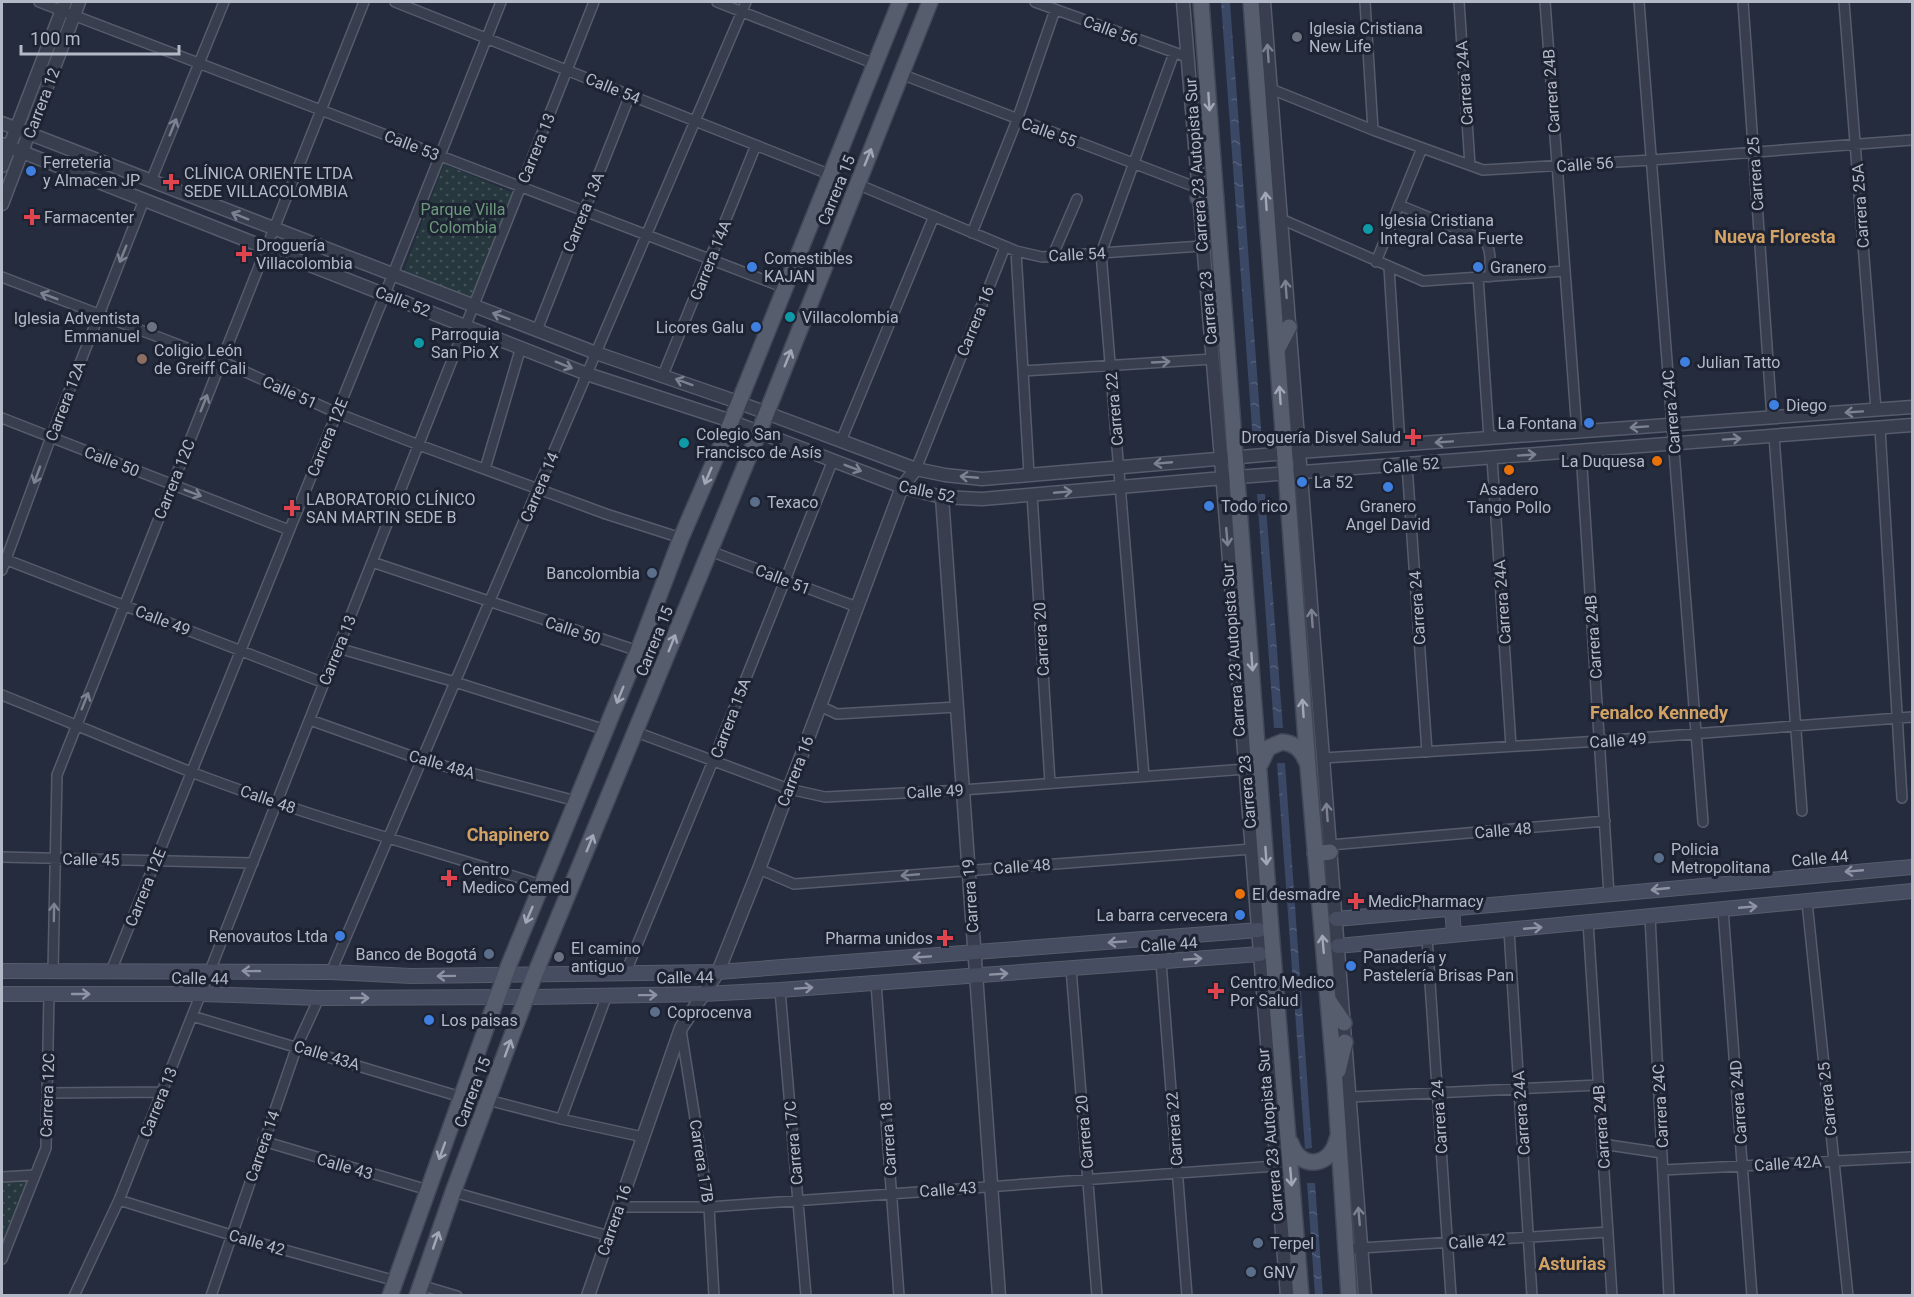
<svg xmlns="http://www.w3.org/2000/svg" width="1914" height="1297" font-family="Roboto,sans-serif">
<defs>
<pattern id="park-dots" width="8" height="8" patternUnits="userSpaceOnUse" patternTransform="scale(1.5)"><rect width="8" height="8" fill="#26383e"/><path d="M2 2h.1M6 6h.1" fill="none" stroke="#435358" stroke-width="1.8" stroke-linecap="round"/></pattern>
<pattern id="water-ripples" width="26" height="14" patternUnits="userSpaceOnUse" patternTransform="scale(1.5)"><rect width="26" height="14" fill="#3a4765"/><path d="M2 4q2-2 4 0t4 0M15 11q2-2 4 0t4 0" fill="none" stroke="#545f7a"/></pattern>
</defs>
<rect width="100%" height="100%" fill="#242c3d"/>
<path fill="url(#park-dots)" d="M444 164 513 193 470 299 403 273Z
M35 1175 2 1257V1177Z"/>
<path fill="url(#water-ripples)" d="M1221 2H1230L1262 442H1253Z
M1257 494H1265L1283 728H1274Z
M1277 763H1285L1312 1148 1305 1149Z
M1307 1183H1315L1323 1295H1315Z"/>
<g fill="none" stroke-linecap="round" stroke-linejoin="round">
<defs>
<path id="minor" d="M39 2 785 288
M395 2 831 175
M717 2 875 64
M1035 2 1187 57
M1365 2 1373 130
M1459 2 1470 165
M1545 2 1577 432
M1639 2 1703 822
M1743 2 1772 418
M1844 2 1876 410
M901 74 1198 188
M1271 89 1373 130 1483 170 1652 160 1912 140
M151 181 224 2
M857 184 1016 251 1042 257 1202 246
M1399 205 1484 240C1492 249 1490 265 1490 277
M1281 219 1423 281 1565 271
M972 233 1017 120 1055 10
M1016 251 1029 474
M1052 257 1077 199
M1376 262 1422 148
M1389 267 1400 445
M2 277 221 361 337 413 419 445 606 514 681 538
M1478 277 1489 438
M537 330 630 95
M1023 371 1213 359
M663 375 756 145
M2 418 289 530
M1880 428 1902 798
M1774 436 1802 811
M841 441 934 216
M1581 451 1609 895
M1492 458 1511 746
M1407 465 1427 752
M485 469 521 347
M916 469 1005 247
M1032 494 1050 783
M710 551 857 607
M2 558 324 683
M372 562 638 651
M2 570 51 437 144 200
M338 648 455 682 606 730
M2 695C65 720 127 747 191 772 306 816 425 848 542 885
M820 706 837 714 957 707
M310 720 422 760 576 801
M636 732 789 789 825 797 962 790 1246 769
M1323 758 1600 741 1912 717
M1144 776 1101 253 1174 53
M1330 845 1605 821
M2 857 253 863
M759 869 794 884 1252 849
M1807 902 1848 1296
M1723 909 1752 1296
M1650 916 1669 1296
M1588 922 1612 1296
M1509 930 1532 1296
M1427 938 1451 1296
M1161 962 1187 1296
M1071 968 1097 1296
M53 971 57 775 364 2
M111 971 385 294 501 2
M331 972 746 2
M625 974 713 761 833 460
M876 983 899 1296
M780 990 806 1296
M192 1016 461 1097
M681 1030 709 1207 714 1296
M48 1093 162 1092
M1350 1097 1599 1085
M488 1100 561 1119 643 1137
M561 1119 607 995
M263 1141 428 1190
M1602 1144 1662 1153
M1663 1170 1912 1157
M2 1177 35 1175
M453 1192 609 1236
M119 1200 231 1235 396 1281
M619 1207H709L1276 1166
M1346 1249 1608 1232
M2 1259 46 1148 49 994
M420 1285 457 1296
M74 1296 119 1200 594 2
M211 1296 297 1046 319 998"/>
<path id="tertiary" d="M1183 2 1221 459 1287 1296
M1264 2 1365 1296
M2 123 596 353 732 400 916 469 945 475 982 479 1299 452 1912 407
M2 144 587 374 725 419 902 487 942 497 982 499 1212 479 1912 425
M2 166 65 2
M2 204 79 2
M942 497 999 1296
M588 1296 681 1028 718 972 759 869 902 487 916 469"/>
<path id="secondary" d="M1452 907 1454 935
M1336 919 1912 867
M1338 946 1912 891
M2 971 331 972 411 976 718 972 1259 930
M2 994H201L319 998 534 997 704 994 780 990 1260 954"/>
<path id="primary" d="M1201 2 1271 931 1301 1296
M1251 2 1308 767 1335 1082 1349 1296
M1198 198 1216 197
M1277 350 1289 327
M1261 763 1268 748 1282 742C1294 743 1302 750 1306 761
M1315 854 1330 852
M1329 1001 1344 1023
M1338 1071 1345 1042
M1291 1143C1300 1171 1331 1167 1337 1139
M390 1296 508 967 638 651 681 538 729 427 900 2
M417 1296 453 1192 535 974 759 432 930 2"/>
</defs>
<use href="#minor" stroke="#565c6b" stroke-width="12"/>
<use href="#tertiary" stroke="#565c6b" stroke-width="15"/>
<use href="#secondary" stroke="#565c6b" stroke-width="16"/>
<use href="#primary" stroke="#414756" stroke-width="18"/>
<use href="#minor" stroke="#383e4d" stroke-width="9"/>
<use href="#tertiary" stroke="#383e4d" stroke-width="12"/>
<use href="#secondary" stroke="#464d60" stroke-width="14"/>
<use href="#primary" stroke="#565d6d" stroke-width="15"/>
</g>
<defs><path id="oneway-shaft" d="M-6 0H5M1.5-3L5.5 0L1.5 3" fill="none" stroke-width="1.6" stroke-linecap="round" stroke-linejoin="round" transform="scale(1.5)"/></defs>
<g stroke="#7c8291">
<use href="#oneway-shaft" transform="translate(1268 53) rotate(-94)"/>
<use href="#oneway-shaft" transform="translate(173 127) rotate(-68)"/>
<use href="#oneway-shaft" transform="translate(240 216) rotate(-158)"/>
<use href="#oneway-shaft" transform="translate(123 254) rotate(112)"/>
<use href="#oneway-shaft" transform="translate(1286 289) rotate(-94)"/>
<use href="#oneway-shaft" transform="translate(49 296) rotate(-159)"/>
<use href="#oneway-shaft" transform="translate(501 316) rotate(-159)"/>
<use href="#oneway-shaft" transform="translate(1161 362) rotate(-3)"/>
<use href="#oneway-shaft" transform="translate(564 365) rotate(22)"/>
<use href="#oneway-shaft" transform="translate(684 382) rotate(-160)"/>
<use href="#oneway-shaft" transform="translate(204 403) rotate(-68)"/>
<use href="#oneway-shaft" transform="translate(1854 412) rotate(176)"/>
<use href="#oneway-shaft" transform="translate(1639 427) rotate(176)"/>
<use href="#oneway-shaft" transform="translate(1732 439) rotate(-4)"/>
<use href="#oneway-shaft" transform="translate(1444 442) rotate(176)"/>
<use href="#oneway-shaft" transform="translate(1527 455) rotate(-4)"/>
<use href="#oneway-shaft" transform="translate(1163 463) rotate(175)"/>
<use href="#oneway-shaft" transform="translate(853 468) rotate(21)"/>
<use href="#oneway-shaft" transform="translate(37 475) rotate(110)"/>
<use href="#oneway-shaft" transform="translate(969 477) rotate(-175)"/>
<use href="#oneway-shaft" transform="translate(1063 492) rotate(-5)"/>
<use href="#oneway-shaft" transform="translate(193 493) rotate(21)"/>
<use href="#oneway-shaft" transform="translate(1227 537) rotate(85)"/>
<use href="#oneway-shaft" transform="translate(1312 618) rotate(-94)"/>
<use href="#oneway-shaft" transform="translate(85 701) rotate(-68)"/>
<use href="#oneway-shaft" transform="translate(1327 812) rotate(-94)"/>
<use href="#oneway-shaft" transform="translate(910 875) rotate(175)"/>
<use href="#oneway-shaft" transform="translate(54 912) rotate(-89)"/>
<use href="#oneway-shaft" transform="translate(1359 1216) rotate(-95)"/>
</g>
<g stroke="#a1a7b6">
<use href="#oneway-shaft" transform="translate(1209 102) rotate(86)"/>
<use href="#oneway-shaft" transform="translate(868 157) rotate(-68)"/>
<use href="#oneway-shaft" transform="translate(1266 201) rotate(-94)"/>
<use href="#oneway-shaft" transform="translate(788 358) rotate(-68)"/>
<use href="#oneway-shaft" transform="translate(1280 395) rotate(-94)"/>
<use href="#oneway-shaft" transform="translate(708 476) rotate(113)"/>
<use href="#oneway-shaft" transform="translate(672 643) rotate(-68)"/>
<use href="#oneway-shaft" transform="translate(1252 662) rotate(86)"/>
<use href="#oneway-shaft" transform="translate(620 695) rotate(112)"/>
<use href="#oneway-shaft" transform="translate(1303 708) rotate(-94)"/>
<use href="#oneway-shaft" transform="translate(590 843) rotate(-68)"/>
<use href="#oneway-shaft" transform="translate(1266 856) rotate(86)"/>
<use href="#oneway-shaft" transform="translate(529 915) rotate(113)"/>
<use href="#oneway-shaft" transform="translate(1323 944) rotate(-95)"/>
<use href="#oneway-shaft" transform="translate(508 1048) rotate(-70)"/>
<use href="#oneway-shaft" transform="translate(442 1151) rotate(110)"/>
<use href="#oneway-shaft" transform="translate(1291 1177) rotate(85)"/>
<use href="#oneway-shaft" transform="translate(436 1240) rotate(-71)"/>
</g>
<g stroke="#8e93a4">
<use href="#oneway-shaft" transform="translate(1854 871) rotate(175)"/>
<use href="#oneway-shaft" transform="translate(1660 889) rotate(174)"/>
<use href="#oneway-shaft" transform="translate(1748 907) rotate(-5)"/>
<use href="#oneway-shaft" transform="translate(1533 928) rotate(-5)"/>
<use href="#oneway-shaft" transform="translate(1117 942) rotate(176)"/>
<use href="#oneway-shaft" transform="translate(922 957) rotate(176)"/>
<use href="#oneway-shaft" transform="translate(1193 959) rotate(-4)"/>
<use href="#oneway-shaft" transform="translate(251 971) rotate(-179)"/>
<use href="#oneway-shaft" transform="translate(999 974) rotate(-4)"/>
<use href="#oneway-shaft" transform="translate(446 976) rotate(179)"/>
<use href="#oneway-shaft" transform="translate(804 988) rotate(-4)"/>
<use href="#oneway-shaft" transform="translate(81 994)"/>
<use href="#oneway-shaft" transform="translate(648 995) rotate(-1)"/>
<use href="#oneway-shaft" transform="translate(360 998)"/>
</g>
<g fill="#6b7280" stroke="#1d2332" stroke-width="2">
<circle cx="1297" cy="37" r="6"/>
<circle cx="152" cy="327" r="6"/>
<circle cx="559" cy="957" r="6"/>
</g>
<g fill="#3f7fe0" stroke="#1d2332" stroke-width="2">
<circle cx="31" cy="171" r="6"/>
<circle cx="752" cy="267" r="6"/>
<circle cx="1478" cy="267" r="6"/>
<circle cx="756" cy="327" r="6"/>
<circle cx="1685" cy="362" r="6"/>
<circle cx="1774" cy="405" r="6"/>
<circle cx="1589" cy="423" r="6"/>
<circle cx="1302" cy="482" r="6"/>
<circle cx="1388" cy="487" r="6"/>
<circle cx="1209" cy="506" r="6"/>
<circle cx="1240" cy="915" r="6"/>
<circle cx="340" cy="936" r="6"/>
<circle cx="1351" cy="966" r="6"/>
<circle cx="429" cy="1020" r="6"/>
</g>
<g fill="#e0444e" stroke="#1d2332" stroke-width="2">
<path d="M168 173h6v6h6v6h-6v6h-6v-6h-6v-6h6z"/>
<path d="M29 208h6v6h6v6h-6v6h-6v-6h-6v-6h6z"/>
<path d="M241 245h6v6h6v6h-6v6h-6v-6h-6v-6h6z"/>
<path d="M1410 428h6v6h6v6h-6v6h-6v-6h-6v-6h6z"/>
<path d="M289 499h6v6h6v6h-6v6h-6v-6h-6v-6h6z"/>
<path d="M446 869h6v6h6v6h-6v6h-6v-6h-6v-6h6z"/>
<path d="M1353 892h6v6h6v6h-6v6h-6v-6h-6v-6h6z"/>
<path d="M942 929h6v6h6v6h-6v6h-6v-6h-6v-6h6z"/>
<path d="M1213 982h6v6h6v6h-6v6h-6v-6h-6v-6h6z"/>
</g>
<g fill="#0f9aa8" stroke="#1d2332" stroke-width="2">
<circle cx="1368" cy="229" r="6"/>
<circle cx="790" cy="317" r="6"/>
<circle cx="419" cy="343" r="6"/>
<circle cx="684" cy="443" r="6"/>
</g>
<circle fill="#8d6e63" stroke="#1d2332" stroke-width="2" cx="142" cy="359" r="6"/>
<g fill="#e8710a" stroke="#1d2332" stroke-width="2">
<circle cx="1657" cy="461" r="6"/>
<circle cx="1509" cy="470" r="6"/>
<circle cx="1240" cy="894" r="6"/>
</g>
<g fill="#5c6f8a" stroke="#1d2332" stroke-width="2">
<circle cx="755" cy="502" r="6"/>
<circle cx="652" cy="573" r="6"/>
<circle cx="1659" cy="858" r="6"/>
<circle cx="489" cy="954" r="6"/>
<circle cx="655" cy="1012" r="6"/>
<circle cx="1258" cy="1243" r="6"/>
<circle cx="1251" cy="1272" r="6"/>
</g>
<g text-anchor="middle" stroke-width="6" stroke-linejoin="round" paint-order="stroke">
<g font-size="16" fill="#b4b9c8" stroke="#1d2332" text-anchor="start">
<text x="1309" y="34">Iglesia Cristiana<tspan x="1309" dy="18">New Life</tspan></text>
<text x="43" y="168">Ferreteria<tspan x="43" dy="18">y Almacen JP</tspan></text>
<text x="184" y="179">CLÍNICA ORIENTE LTDA<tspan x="184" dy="18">SEDE VILLACOLOMBIA</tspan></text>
<text x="44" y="223">Farmacenter</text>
<text x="1380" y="226">Iglesia Cristiana<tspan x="1380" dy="18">Integral Casa Fuerte</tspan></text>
<text x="256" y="251">Droguería<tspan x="256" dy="18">Villacolombia</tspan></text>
<text x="764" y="264">Comestibles<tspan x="764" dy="18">KAJAN</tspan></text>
<text x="1490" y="273">Granero</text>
<text x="802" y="323">Villacolombia</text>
<text x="140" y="324" text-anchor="end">Iglesia Adventista<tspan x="140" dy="18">Emmanuel</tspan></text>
<text x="744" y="333" text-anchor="end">Licores Galu</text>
<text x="431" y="340">Parroquia<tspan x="431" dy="18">San Pio X</tspan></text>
<text x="154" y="356">Coligio León<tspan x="154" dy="18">de Greiff Cali</tspan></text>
<text x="1697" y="368">Julian Tatto</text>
<text x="1786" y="411">Diego</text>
<text x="1577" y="429" text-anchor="end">La Fontana</text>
<text x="696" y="440">Colegio San<tspan x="696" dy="18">Francisco de Asís</tspan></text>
<text x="1401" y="443" text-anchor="end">Droguería Disvel Salud</text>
<text x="1645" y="467" text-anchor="end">La Duquesa</text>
<text x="1314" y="488">La 52</text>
<text x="1509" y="495" text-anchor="middle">Asadero<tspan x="1509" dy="18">Tango Pollo</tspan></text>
<text x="306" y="505">LABORATORIO CLÍNICO<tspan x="306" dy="18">SAN MARTIN SEDE B</tspan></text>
<text x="767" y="508">Texaco</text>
<text x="1221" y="512">Todo rico</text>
<text x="1388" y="512" text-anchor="middle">Granero<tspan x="1388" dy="18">Angel David</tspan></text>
<text x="640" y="579" text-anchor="end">Bancolombia</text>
<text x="1671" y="855">Policia<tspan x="1671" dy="18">Metropolitana</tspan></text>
<text x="462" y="875">Centro<tspan x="462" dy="18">Medico Cemed</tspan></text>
<text x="1252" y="900">El desmadre</text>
<text x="1368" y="907">MedicPharmacy</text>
<text x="1228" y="921" text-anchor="end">La barra cervecera</text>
<text x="328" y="942" text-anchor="end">Renovautos Ltda</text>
<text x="933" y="944" text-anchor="end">Pharma unidos</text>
<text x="571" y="954">El camino<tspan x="571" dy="18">antiguo</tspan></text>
<text x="477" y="960" text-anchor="end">Banco de Bogotá</text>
<text x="1363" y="963">Panadería y<tspan x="1363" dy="18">Pastelería Brisas Pan</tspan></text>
<text x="1230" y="988">Centro Medico<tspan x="1230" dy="18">Por Salud</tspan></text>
<text x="667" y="1018">Coprocenva</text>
<text x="441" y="1026">Los paisas</text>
<text x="1270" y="1249">Terpel</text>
<text x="1263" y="1278">GNV</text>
</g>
<g font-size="16" fill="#b4b9c8" stroke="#1d2332">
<text transform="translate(1111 30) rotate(20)" y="6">Calle 56</text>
<text transform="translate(1464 83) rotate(-94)" y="6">Carrera 24A</text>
<text transform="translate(613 88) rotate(22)" y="6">Calle 54</text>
<text transform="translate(1551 91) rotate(-94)" y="6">Carrera 24B</text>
<text transform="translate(41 103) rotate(-69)" y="6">Carrera 12</text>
<text transform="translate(1049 132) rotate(20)" y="6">Calle 55</text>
<text transform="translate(412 145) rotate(21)" y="6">Calle 53</text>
<text transform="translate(536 148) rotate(-68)" y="6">Carrera 13</text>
<text transform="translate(1585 164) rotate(-4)" y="6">Calle 56</text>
<text transform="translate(1196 165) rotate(-94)" y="6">Carrera 23 Autopista Sur</text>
<text transform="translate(1755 174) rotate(-94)" y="6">Carrera 25</text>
<text transform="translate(836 190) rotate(-68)" y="6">Carrera 15</text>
<text transform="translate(1860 206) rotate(-94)" y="6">Carrera 25A</text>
<text transform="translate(583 212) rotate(-68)" y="6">Carrera 13A</text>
<text transform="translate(1077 254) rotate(-3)" y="6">Calle 54</text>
<text transform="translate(710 260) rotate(-68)" y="6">Carrera 14A</text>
<text transform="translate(403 301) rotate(21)" y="6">Calle 52</text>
<text transform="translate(1208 308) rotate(-95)" y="6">Carrera 23</text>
<text transform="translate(975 321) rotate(-68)" y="6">Carrera 16</text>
<text transform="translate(290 392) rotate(24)" y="6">Calle 51</text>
<text transform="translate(65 401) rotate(-69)" y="6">Carrera 12A</text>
<text transform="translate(1114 409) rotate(-95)" y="6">Carrera 22</text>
<text transform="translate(1671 412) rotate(-95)" y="6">Carrera 24C</text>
<text transform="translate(327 437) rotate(-68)" y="6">Carrera 12E</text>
<text transform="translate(112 461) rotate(21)" y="6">Calle 50</text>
<text transform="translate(1411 465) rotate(-5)" y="6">Calle 52</text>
<text transform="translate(174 479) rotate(-68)" y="6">Carrera 12C</text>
<text transform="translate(539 487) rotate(-67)" y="6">Carrera 14</text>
<text transform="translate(927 491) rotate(12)" y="6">Calle 52</text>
<text transform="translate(783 579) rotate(21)" y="6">Calle 51</text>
<text transform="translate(1502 602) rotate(-94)" y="6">Carrera 24A</text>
<text transform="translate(1417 608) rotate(-94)" y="6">Carrera 24</text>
<text transform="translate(163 620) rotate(21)" y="6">Calle 49</text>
<text transform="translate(573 630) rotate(18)" y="6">Calle 50</text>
<text transform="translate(1593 637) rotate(-94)" y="6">Carrera 24B</text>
<text transform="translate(1041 639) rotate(-93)" y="6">Carrera 20</text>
<text transform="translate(654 641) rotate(-68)" y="6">Carrera 15</text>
<text transform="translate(337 650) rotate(-68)" y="6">Carrera 13</text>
<text transform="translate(1233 650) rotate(-94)" y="6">Carrera 23 Autopista Sur</text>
<text transform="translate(730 718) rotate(-69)" y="6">Carrera 15A</text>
<text transform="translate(1618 740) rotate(-4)" y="6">Calle 49</text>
<text transform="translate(442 764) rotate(16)" y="6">Calle 48A</text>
<text transform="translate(795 771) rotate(-69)" y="6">Carrera 16</text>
<text transform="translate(935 791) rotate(-3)" y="6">Calle 49</text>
<text transform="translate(1247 792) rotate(-95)" y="6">Carrera 23</text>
<text transform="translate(268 799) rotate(19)" y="6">Calle 48</text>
<text transform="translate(1503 830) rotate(-5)" y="6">Calle 48</text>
<text transform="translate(1820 858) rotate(-5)" y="6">Calle 44</text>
<text transform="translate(91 859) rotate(1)" y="6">Calle 45</text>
<text transform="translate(1022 866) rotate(-4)" y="6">Calle 48</text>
<text transform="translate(145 887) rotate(-68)" y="6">Carrera 12E</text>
<text transform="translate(970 896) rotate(-94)" y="6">Carrera 19</text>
<text transform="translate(1169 944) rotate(-4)" y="6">Calle 44</text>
<text transform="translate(685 977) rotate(-1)" y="6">Calle 44</text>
<text transform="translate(200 978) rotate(1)" y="6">Calle 44</text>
<text transform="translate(327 1055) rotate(17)" y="6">Calle 43A</text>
<text transform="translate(472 1092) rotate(-69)" y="6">Carrera 15</text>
<text transform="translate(47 1095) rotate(-88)" y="6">Carrera 12C</text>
<text transform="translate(1827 1099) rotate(-96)" y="6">Carrera 25</text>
<text transform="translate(158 1102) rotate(-68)" y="6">Carrera 13</text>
<text transform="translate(1738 1102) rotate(-94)" y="6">Carrera 24D</text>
<text transform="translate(1660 1106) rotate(-93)" y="6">Carrera 24C</text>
<text transform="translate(1521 1113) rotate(-94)" y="6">Carrera 24A</text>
<text transform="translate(1439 1117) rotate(-94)" y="6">Carrera 24</text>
<text transform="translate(1601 1127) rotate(-94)" y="6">Carrera 24B</text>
<text transform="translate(1174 1129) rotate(-94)" y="6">Carrera 22</text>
<text transform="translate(1084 1132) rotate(-95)" y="6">Carrera 20</text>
<text transform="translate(1270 1135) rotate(-95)" y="6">Carrera 23 Autopista Sur</text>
<text transform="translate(888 1139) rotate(-94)" y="6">Carrera 18</text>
<text transform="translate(793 1143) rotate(-95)" y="6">Carrera 17C</text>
<text transform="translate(262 1146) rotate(-71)" y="6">Carrera 14</text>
<text transform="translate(702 1161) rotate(81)" y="6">Carrera 17B</text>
<text transform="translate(1788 1163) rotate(-4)" y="6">Calle 42A</text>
<text transform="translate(345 1166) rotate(16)" y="6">Calle 43</text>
<text transform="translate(948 1189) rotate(-4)" y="6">Calle 43</text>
<text transform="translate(614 1220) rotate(-71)" y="6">Carrera 16</text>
<text transform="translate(1477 1241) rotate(-4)" y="6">Calle 42</text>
<text transform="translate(257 1242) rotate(16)" y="6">Calle 42</text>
</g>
<g font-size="16" fill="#6c997b" stroke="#1d2332">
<text x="463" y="215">Parque Villa<tspan x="463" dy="18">Colombia</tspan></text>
</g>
<g font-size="18" font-weight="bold" fill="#d2a265" stroke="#1d2332">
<text x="1775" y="243">Nueva Floresta</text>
<text x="1659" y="719">Fenalco Kennedy</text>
<text x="508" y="841">Chapinero</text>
<text x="1572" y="1270">Asturias</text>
</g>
</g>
<rect width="1914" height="1297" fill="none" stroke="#b4b9c8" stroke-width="6"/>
<path d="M21 45v9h158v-9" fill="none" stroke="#b4b9c8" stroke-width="3"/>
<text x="30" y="45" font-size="18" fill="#b4b9c8" stroke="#1d2332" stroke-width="4.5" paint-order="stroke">100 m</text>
</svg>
